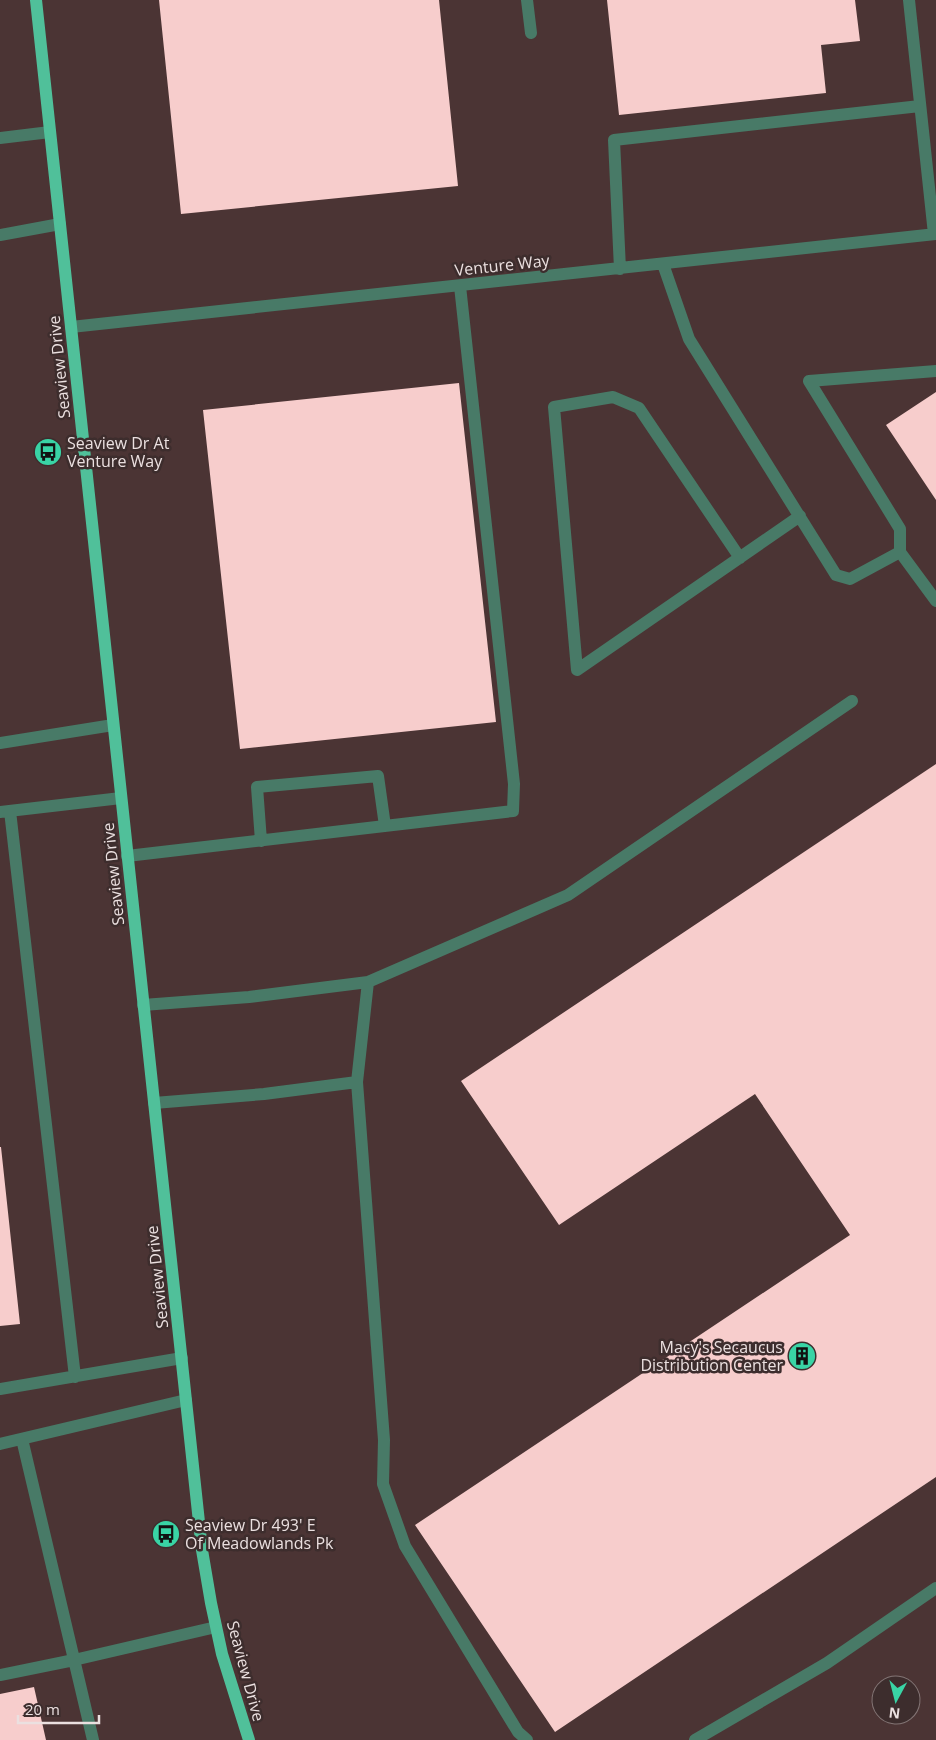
<svg xmlns="http://www.w3.org/2000/svg" width="936" height="1740" font-family="'Open Sans',sans-serif">
<rect width="100%" height="100%" fill="#3d2d2d"/>
<path fill="#4b3434" fill-rule="evenodd" d="M0 0H936V1740H0ZM881 1685H911V1715H881Z"/>
<path fill="#f7cdcc" d="M159 0H439L458 186 181 214Z
M607 0H855L860 41 821 45 826 93 619 115Z
M459 383 496 722 240 749 203 410Z
M936 392V500L886 425Z
M52 443 54 461 43 462 42 444Z
M936 764V1477L555 1732 415 1525 850 1235 755 1094 559 1225 461 1081Z
M0 1147H1L20 1324 0 1326Z
M34 1687 46 1740H0V1694Z"/>
<g fill="none" stroke-linecap="round" stroke-linejoin="round">
<path stroke="#487a67" stroke-width="12" d="M527 0 531 33
M909 0 934 234
M0 138 50 132
M0 235 60 224
M663 264 689 339 836 575 850 579 900 552
M620 269 614 140 920 106
M71 327 936 234
M936 371 809 381 900 529V552L936 601
M740 558 639 408 613 397 554 407 577 670 800 516
M0 743 113 725
M10 811 75 1377
M0 812 121 798
M261 841 257 787 378 776 385 826
M127 856 513 811 514 784 460 286
M143 1005 249 997 368 982 568 895 852 701
M357 1082 368 982
M154 1103 264 1094 357 1082 384 1440 383 1484 405 1546 518 1732 527 1740
M0 1389 182 1358
M22 1439 93 1740
M0 1444 186 1400
M0 1675 74 1660 216 1627
M695 1740 827 1663 936 1588"/>
<path stroke="#50c09a" stroke-width="12" d="M36 0 202 1550 211 1603 222 1654 249 1740"/>
</g>
<defs>
<symbol id="bus-disc" viewBox="-11 -11 22 22"><circle r="9.5" fill="#39d4a5" stroke="#3d2d2d"/><path d="M-5-6H5V4H4V6H2V4H-2V6H-4V4H-5ZM-3.5-4V0h7V-4ZM-3.5 1.2v1.5H-2V1.2ZM2 1.2v1.5H3.5V1.2Z" fill="#111"/></symbol>
<symbol id="building-disc" viewBox="-11 -11 22 22"><circle r="9.5" fill="#39d4a5" stroke="#3d2d2d"/><path d="M-4-6H4V6H1V3H-1V6H-4ZM-2.5-4.3h1.7v1.8h-1.7ZM.8-4.3h1.7v1.8H.8ZM-2.5-1h1.7V.8h-1.7ZM.8-1h1.7V.8H.8Z" fill="#111"/></symbol>
</defs>
<g fill-rule="evenodd">
<use href="#bus-disc" x="32" y="436" width="32" height="32"/>
<use href="#building-disc" x="786" y="1340" width="32" height="32"/>
<use href="#bus-disc" x="150" y="1518" width="32" height="32"/>
</g>
<g text-anchor="middle" stroke-width="5" stroke-linejoin="round" paint-order="stroke">
<g font-size="16" fill="#ebe0e0" stroke="#3d2d2d">
<text transform="translate(502 265) rotate(-6)" y="6">Venture Way</text>
<text transform="translate(59 367) rotate(-96)" y="6">Seaview Drive</text>
<text transform="translate(113 874) rotate(-96)" y="6">Seaview Drive</text>
<text transform="translate(157 1277) rotate(-96)" y="6">Seaview Drive</text>
<text transform="translate(246 1671) rotate(75)" y="6">Seaview Drive</text>
</g>
<g font-size="16" fill="#ebe0e0" stroke="#3d2d2d" text-anchor="start">
<text x="67" y="449">Seaview Dr At<tspan x="67" dy="18">Venture Way</tspan></text>
<text x="783" y="1353" text-anchor="end">Macy's Secaucus<tspan x="783" dy="18">Distribution Center</tspan></text>
<text x="185" y="1531">Seaview Dr 493' E<tspan x="185" dy="18">Of Meadowlands Pk</tspan></text>
</g>
</g>
<g transform="translate(896 1700) rotate(187)"><circle r="24" fill="#3d2d2d" stroke="#837575"/>
<path d="M0-4L9 19L0 12L-9 19Z" fill="#39d4a5"/>
<text y="-8" font-size="14" font-weight="bold" text-anchor="middle" fill="#ebe0e0">N</text>
</g>
<path d="M18 1715v8h81v-8" fill="none" stroke="#ebe0e0" stroke-width="2.5"/>
<text x="25" y="1715" font-size="15" fill="#ebe0e0" stroke="#3d2d2d" stroke-width="4" paint-order="stroke">20 m</text>
</svg>
